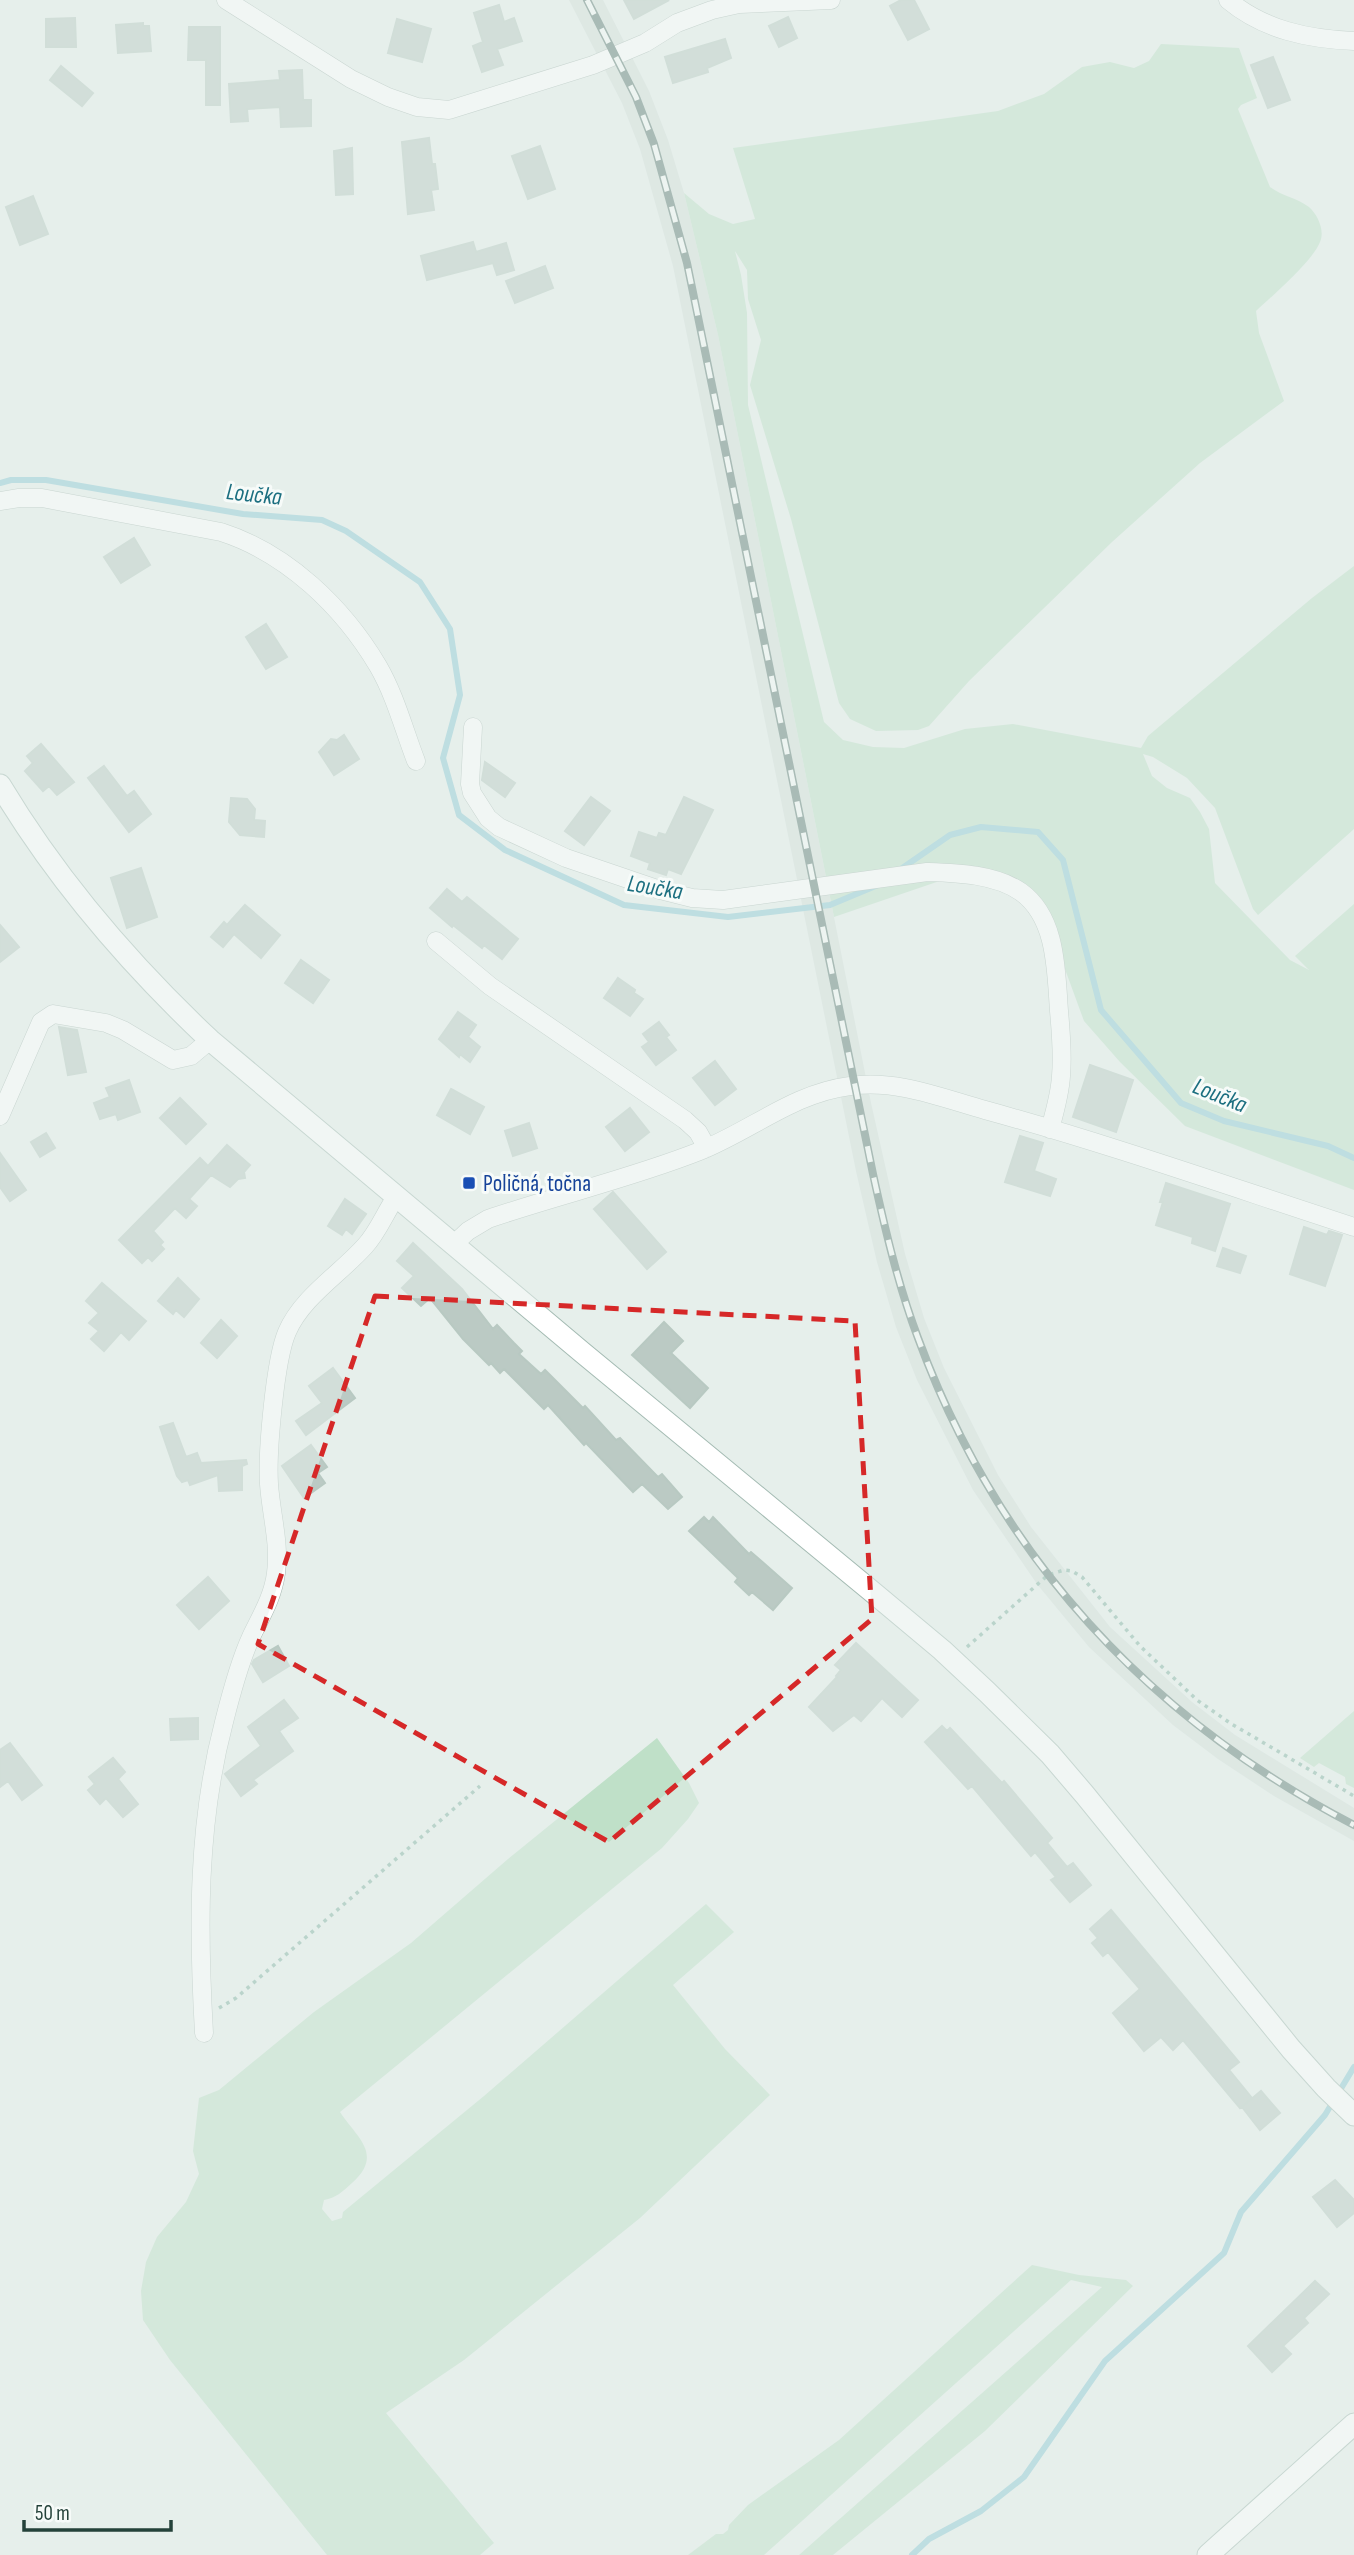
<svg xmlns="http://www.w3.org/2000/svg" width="1354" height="2555" font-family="'Sofia Sans Condensed',sans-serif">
<rect width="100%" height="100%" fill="#e6efeb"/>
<path fill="#d4dfda" d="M569 0H603L649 91 668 140 684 193 718 335 871 1103 905 1254 924 1318 944 1368 998 1475 1031 1527 1110 1627 1192 1702 1235 1735 1354 1808V1841L1274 1796 1218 1759 1173 1725 1089 1647 1037 1584 973 1490 917 1380 896 1327 877 1262 856 1171 673 266 640 149 622 103Z"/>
<path fill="#bfe0c8" d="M1161 44 1239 48 1257 98 1241 105 1238 109 1270 187C1282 196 1297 198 1309 207 1318 215 1325 231 1320 242 1312 262 1272 296 1256 311L1259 333 1284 401 1200 463 1112 542 969 681 929 726 918 730 876 731 850 719 839 703 791 519 750 385 761 340 748 299 747 270 735 251 741 275 747 313 748 405 824 722 843 740 873 747 904 748 965 729 1013 724 1141 748 1148 736 1312 598 1354 566V829L1258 915 1253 909 1215 808 1187 778 1153 757 1143 754 1152 776 1167 788 1190 798 1200 812 1209 829 1215 883 1290 960 1309 970 1295 956 1354 904V1190L1185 1126 1120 1062 1084 1021 1043 909 966 872 834 917 718 335 684 193 709 214 733 224 755 219 733 148 998 111 1044 94 1082 67 1110 62 1134 68 1149 61Z
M1354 1711V1788L1346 1784 1345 1777 1319 1763 1314 1767 1300 1758Z
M657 1738 689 1783 699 1803 688 1819 662 1848 340 2112C357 2138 384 2154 352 2183 342 2192 336 2198 324 2200L322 2209 332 2221 342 2218 343 2212 484 2096 706 1904 734 1932 673 1985 725 2049 770 2095 640 2218 464 2360 386 2413 494 2543 480 2555H327L170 2360 143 2320 141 2291 146 2262 157 2237 186 2202 199 2174 193 2151 199 2098 219 2090 314 2012 411 1943 508 1859Z
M1032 2265 1079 2275 1126 2280 1133 2286 985 2431 833 2555H799L1102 2287 1071 2280 764 2555H688L716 2534H723L728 2530 729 2525 748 2505 839 2440Z"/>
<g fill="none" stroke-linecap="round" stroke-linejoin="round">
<path stroke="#8ec9d4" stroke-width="6" d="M0 483 11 480H46L243 514 322 520 346 531 420 582 450 629 460 695 443 758 459 815 505 850 624 905 728 917 830 905 878 885
M898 871 950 835 981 827 1038 832 1063 860 1101 1010 1181 1103 1224 1121 1328 1146 1354 1158
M912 2555 929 2539 981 2511 1024 2477 1105 2361 1224 2253 1241 2212 1325 2115 1354 2067"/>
</g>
<path fill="#bbcac4" stroke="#b8c9c2" stroke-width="2" d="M624 0H669L634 19Z
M901 0H914L929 29 908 40 890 6Z
M499 5 504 22 514 18 522 41 497 49 503 65 482 72 473 46 483 42 474 13Z
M788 17 797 38 779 47 769 26Z
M75 18 76 47H46V19Z
M397 19 431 29 422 62 388 53Z
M143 23V26H149L151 51 118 53 116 25Z
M189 27H220V105H206V60H188Z
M725 39 731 58 707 68 708 72 673 83 665 57Z
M1273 57 1290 100 1268 108 1251 65Z
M61 66 93 93 82 106 50 80Z
M302 70 303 100H311V126L281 127 280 107 247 109 248 121 231 122 229 84 280 80 279 71Z
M429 138 432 164H435L438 189 431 190 434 210 408 214 402 142Z
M540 146 555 189 528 199 512 156Z
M352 148 353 194 336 195 334 151Z
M33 196 48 234 20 245 6 207Z
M473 242 476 252 506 243 514 270 497 275 493 263 427 280 421 256Z
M545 266 553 288 515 303 506 281Z
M134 538 150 565 121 583 104 557Z
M266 624 287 657 266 669 246 637Z
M344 735 359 759 334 775 319 752 331 739 337 740Z
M41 744 74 782 57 795 49 786 43 791 25 771 33 763 27 756Z
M485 762 515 783 505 797 482 780Z
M104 766 127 796 134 791 151 814 129 832 88 778Z
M591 797 610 811 584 845 565 831Z
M684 797 713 810 681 874 668 869 666 875 648 869 650 863 631 856 639 832 657 838 659 833 666 835Z
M231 798 247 799 255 809 254 820 265 821 264 837 240 835 229 822Z
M141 868 157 917 127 928 111 878Z
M447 889 462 902 467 897 518 939 502 959 484 945 482 948 453 925 452 927 430 908Z
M245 905 280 935 261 958 234 934 223 947 211 937 224 922 227 925Z
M0 925 19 947 0 962Z
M301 960 329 980 313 1003 285 983Z
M618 978 635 990 634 993 643 999 630 1016 604 998Z
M458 1012 476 1025 468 1037 480 1047 470 1062 460 1054 459 1057 439 1039Z
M659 1022 669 1035 666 1037 676 1050 656 1065 642 1047 649 1042 643 1034Z
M59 1027 77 1030 86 1072 68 1075Z
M715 1061 736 1089 715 1105 693 1078Z
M1090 1065 1133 1080 1116 1132 1073 1117Z
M129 1080 140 1112 118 1120 116 1114 100 1119 94 1103 110 1097 106 1088Z
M451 1089 484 1107 470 1134 437 1115Z
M180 1098 206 1124 186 1144 160 1118Z
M630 1108 649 1132 625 1151 606 1127Z
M529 1123 537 1148 513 1156 505 1131Z
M46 1133 55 1148 40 1157 31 1142Z
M1020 1136 1043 1143 1034 1171 1056 1179 1050 1196 1005 1182Z
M227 1145 250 1165 244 1172 245 1178 238 1179 230 1187 211 1175 189 1199 197 1206 186 1218 175 1208 153 1231 163 1242 160 1245 164 1249 152 1261 148 1257 142 1263 119 1240 200 1158 208 1166Z
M0 1153 26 1190 10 1201 0 1187Z
M1166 1183 1230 1204 1215 1251 1192 1243 1193 1237 1156 1225 1163 1202H1160Z
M613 1192 666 1252 647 1269 594 1209Z
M345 1199 366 1214 352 1234 346 1229 342 1235 328 1226Z
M1304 1227 1327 1235 1329 1231 1342 1235 1325 1286 1290 1274Z
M413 1243 462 1289 493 1329 497 1325 514 1343 522 1351 519 1354 541 1374 545 1370 583 1408 585 1406 616 1440 620 1438 658 1477 662 1474 682 1497 668 1509 642 1484 633 1492 586 1443 584 1445 548 1405 544 1409 504 1369 500 1373 491 1363 489 1365 463 1339 430 1298 421 1306 402 1288 414 1276 397 1261Z
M1223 1248 1246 1256 1240 1273 1217 1266Z
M178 1278 199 1299 184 1317 176 1310 173 1314 158 1301Z
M102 1283 146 1321 129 1340 121 1332 104 1351 91 1339 99 1331 89 1323 99 1313 86 1301Z
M221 1320 237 1336 217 1358 201 1343Z
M664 1322 683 1341 671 1353 708 1388 690 1408 632 1355Z
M333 1368 355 1398 306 1435 296 1421 322 1403 309 1386Z
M173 1423 186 1457 197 1453 201 1463 246 1460 247 1464 242 1466V1490L219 1491 218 1475 190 1485 188 1480 182 1482 177 1476 160 1427Z
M311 1445 327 1467 318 1473 325 1483 304 1498 282 1466Z
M704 1517 709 1522 713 1517 749 1554 751 1552 792 1588 773 1610 752 1592 749 1595 735 1582 738 1578 689 1531Z
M208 1577 229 1601 199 1629 177 1605Z
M856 1643 918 1700 902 1717 882 1698 861 1721 854 1715 833 1731 809 1707 837 1677 836 1676 841 1670 835 1665Z
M278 1646 289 1666 263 1682 252 1664 254 1660Z
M284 1700 298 1718 279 1731 293 1751 253 1780 257 1784 241 1796 225 1774 261 1746 248 1727Z
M198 1718V1739L171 1740 170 1719Z
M942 1726 947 1731 950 1728 1002 1783 1004 1781 1052 1838 1047 1843 1067 1867 1073 1863 1091 1885 1070 1902 1051 1880 1056 1877 1035 1852 1031 1856 972 1786 968 1789 925 1742Z
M10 1743 42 1785 22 1800 8 1781 0 1787V1750Z
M113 1758 125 1772 118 1779 138 1804 123 1817 106 1798 100 1804 88 1790 95 1784 89 1777Z
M1111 1910 1239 2062 1229 2070 1252 2098 1240 2108 1183 2040 1173 2050 1161 2037 1144 2051 1113 2013 1140 1989 1108 1952 1103 1956 1092 1943 1098 1938 1090 1929Z
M1261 2091 1280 2113 1260 2130 1242 2107Z
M1335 2180 1354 2200V2213L1337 2227 1313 2197Z
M1315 2281 1329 2294 1304 2318 1308 2323 1283 2346 1291 2354 1272 2372 1248 2346Z"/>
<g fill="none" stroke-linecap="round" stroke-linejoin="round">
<defs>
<path id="street" d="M226 0 351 79 388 97 417 107 449 110 593 65 645 43 677 23 712 10 739 4 831 0
M1228 0C1264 30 1308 39 1354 41
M0 501 19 498H42L221 532C287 553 343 607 378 666 395 695 404 730 416 761
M473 727 470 784 472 793 488 818 499 827 566 858 660 890 692 898 723 900 927 872C957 873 995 874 1021 892 1057 918 1056 971 1059 1011 1061 1033 1063 1054 1061 1076 1060 1094 1055 1111 1050 1129
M436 941 490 986 685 1120 698 1132 707 1148
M0 1116 41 1022 53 1014 106 1023 123 1030 173 1060 191 1056 210 1040
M453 1245 468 1231 488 1219C558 1195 632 1178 700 1151 752 1130 794 1093 850 1086 896 1079 942 1098 985 1110 1109 1144 1231 1187 1354 1227
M204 2033C198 1928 197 1824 224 1722 231 1694 239 1663 251 1637 261 1616 273 1597 276 1573 280 1543 271 1514 269 1484 267 1452 275 1360 287 1332 302 1297 340 1274 365 1246 378 1232 385 1213 396 1197"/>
<path id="secondary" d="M0 785C57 880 129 964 210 1040L583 1353 875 1594 942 1650 987 1692 1050 1754 1085 1795 1291 2049 1326 2088 1354 2115
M1208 2555 1354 2424"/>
</defs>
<use href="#street" stroke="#a8b8b2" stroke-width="19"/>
<use href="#secondary" stroke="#a4bbb3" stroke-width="23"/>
<path stroke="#86b3a5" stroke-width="3.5" stroke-dasharray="3.5 5" stroke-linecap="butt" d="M967 1647 1048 1575 1064 1570 1072 1571 1082 1577 1140 1646 1197 1700 1230 1723 1354 1796
M219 2008 236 1998 480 1786"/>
<use href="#street" stroke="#fff" stroke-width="18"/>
<use href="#secondary" stroke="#fff" stroke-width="21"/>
<defs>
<path id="rail" d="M587 0 636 97 654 144 687 263 873 1174C885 1229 898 1285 918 1338 998 1556 1148 1718 1354 1825"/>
</defs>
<use href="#rail" stroke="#5f7d75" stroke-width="8"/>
<use href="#rail" stroke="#f7fbf9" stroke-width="5" stroke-dasharray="16" stroke-linecap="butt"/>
</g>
<path d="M0 0H1354V2555H0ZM375 1296 855 1321 872 1619 609 1842 258 1644Z" fill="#e6efeb" fill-opacity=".55" fill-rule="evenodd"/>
<path fill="none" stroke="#d62828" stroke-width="5" stroke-dasharray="14 9" stroke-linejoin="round" d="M375 1296 855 1321 872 1619 609 1842 258 1644Z"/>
<rect fill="#1a4fb4" stroke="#f7fbf9" stroke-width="2.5" x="462" y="1176" width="14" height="14" rx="3.5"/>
<g text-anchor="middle" stroke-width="6" stroke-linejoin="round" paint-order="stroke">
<g font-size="23" fill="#164399" stroke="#f7fbf9" text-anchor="start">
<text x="483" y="1191">Poličná, točna</text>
</g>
<g font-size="24" font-style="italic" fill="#1c6f80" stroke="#f7fbf9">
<text transform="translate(254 494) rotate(6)" y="8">Loučka</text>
<text transform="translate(655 887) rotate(9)" y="8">Loučka</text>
<text transform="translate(1220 1095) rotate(22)" y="8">Loučka</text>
</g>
</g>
<path d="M24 2520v10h147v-10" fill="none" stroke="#24423a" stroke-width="3.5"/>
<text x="35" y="2520" font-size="21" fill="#24423a" stroke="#f7fbf9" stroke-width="5" paint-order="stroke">50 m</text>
</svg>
